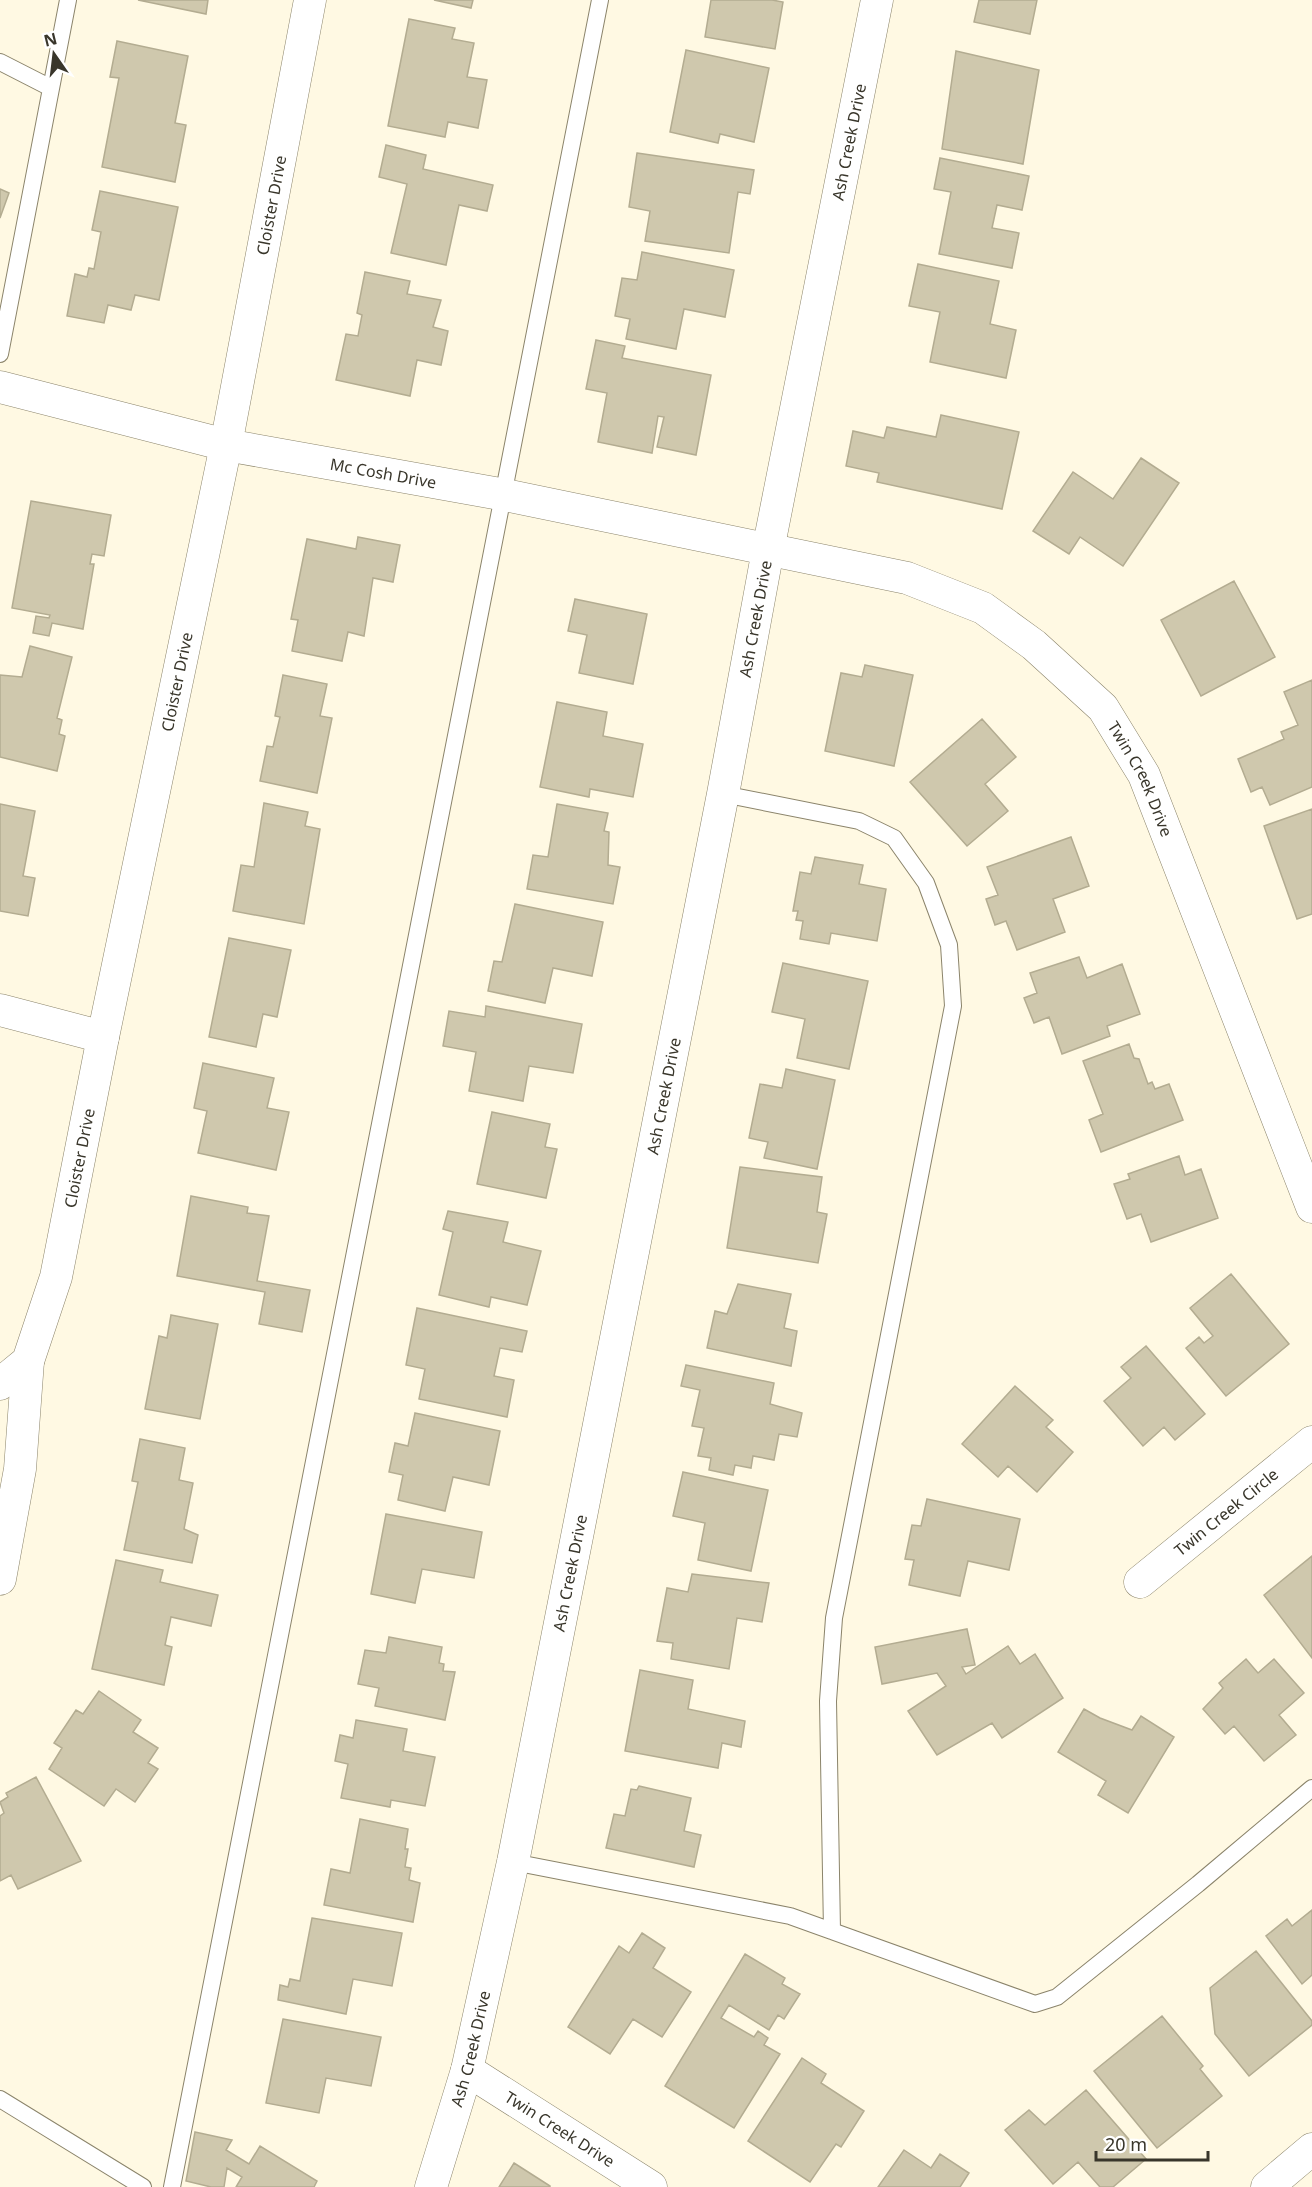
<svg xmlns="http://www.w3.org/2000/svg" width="1312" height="2187" font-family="'Noto Sans',sans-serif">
<rect width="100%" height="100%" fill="#fff9e3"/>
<path fill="#cfc8ad" stroke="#b3ac91" stroke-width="1.5" d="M138 0H208L206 14Z
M434 0H473L471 8Z
M711 0H772L783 2 775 49 705 37Z
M979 0H1037L1030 34 974 22Z
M409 19 455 28 452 39 474 43 467 77 487 80 478 128 448 122 445 137 388 126Z
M117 41 188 56 175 123 186 125 175 182 102 167 119 78 110 77Z
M686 50 769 68 754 142 720 134 718 143 670 132Z
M956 51 1039 70 1023 164 942 149Z
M386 145 426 155 423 169 493 185 487 211 459 205 446 265 391 253 407 184 379 177Z
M637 153 754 170 750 194 738 192 729 253 645 241 650 211 629 207Z
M940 158 1029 176 1022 210 997 205 992 228 1019 233 1012 268 939 254 951 192 934 189Z
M0 189 9 193 0 218Z
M100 191 178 207 159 300 135 295 131 310 108 305 104 323 67 316 75 274 87 277 89 268 94 269 101 232 92 230Z
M642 252 734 270 725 317 684 309 676 349 626 339 630 319 615 316 622 278 637 280Z
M918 264 999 281 990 324 1016 330 1006 378 930 362 940 312 909 306Z
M365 272 410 281 407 294 441 300 433 327 448 331 441 365 417 360 410 396 336 380 346 334 358 336 362 315 357 313Z
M596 340 625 346 622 358 711 375 696 455 657 447 664 417 658 416 652 453 598 442 607 393 586 389Z
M941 415 1019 432 1002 509 877 482 879 473 846 466 853 431 884 438 887 427 936 437Z
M1141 458 1179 483 1123 566 1080 537 1069 554 1033 531 1073 472 1113 499Z
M31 501 111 515 104 556 92 554 90 564H94L83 629 52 623 49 636 33 633 36 616 49 618 50 615 12 608Z
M358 537 400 545 393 582 373 578 364 636 348 632 342 661 292 651 298 620 291 619 307 539 356 549Z
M1234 581 1275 657 1201 696 1161 620Z
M575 599 647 614 633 684 579 673 587 635 568 631Z
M30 646 72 657 57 718 62 720 59 734 65 736 57 771 0 757V675L22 677Z
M865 665 913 675 894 766 825 751 841 673 862 677Z
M283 675 327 684 320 716 332 718 317 793 260 781 267 746 273 747 280 717 275 716Z
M1312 680V787L1270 805 1262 787 1251 792 1238 759 1284 739 1281 732 1298 725 1284 692Z
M557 702 607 712 603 736 643 744 633 797 590 789 589 797 540 787Z
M982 719 1016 757 985 784 1008 811 967 846 910 782Z
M264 803 308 812 305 826 320 829 304 924 233 911 241 865 254 867Z
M0 804 35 811 23 876 35 878 28 916 0 911Z
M557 804 608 813 604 831 609 832 608 865 620 867 613 904 527 889 533 855 548 857Z
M1312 809V914L1297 919 1264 826Z
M1071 837 1089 886 1053 899 1065 932 1017 950 1006 921 995 925 986 899 998 895 987 867Z
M815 857 863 865 859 884 886 889 877 941 831 933 829 944 800 939 803 921 796 920 798 911H793L800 872 811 874Z
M515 904 603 922 592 976 553 968 545 1003 488 991 494 961 502 962Z
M229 938 291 950 277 1017 263 1014 256 1047 209 1037Z
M1079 957 1087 978 1122 964 1140 1014 1107 1026 1110 1036 1062 1054 1049 1017 1034 1023 1024 998 1037 993 1030 973Z
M783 963 868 981 849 1069 797 1058 805 1019 772 1012Z
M486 1006 582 1024 573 1073 529 1066 523 1101 469 1091 476 1052 443 1046 449 1011 485 1017Z
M1129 1044 1134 1058 1139 1059 1148 1084 1152 1082 1155 1089 1169 1084 1183 1120 1101 1152 1089 1120 1103 1114 1083 1061Z
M203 1063 274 1078 267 1108 289 1112 276 1170 198 1153 207 1111 194 1108Z
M786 1069 835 1080 817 1169 764 1158 768 1142 749 1138 760 1084 782 1088Z
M492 1112 550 1124 545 1147 557 1149 546 1198 477 1184Z
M1179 1156 1185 1175 1201 1169 1218 1218 1151 1242 1141 1214 1127 1219 1114 1184 1130 1179 1128 1174Z
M740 1167 822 1177 817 1212 827 1214 818 1263 727 1248Z
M191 1196 248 1207 247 1213 269 1216 257 1281 310 1290 302 1332 259 1324 265 1292 177 1276Z
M448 1211 508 1222 503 1242 541 1251 527 1305 491 1297 489 1307 439 1295 453 1232 443 1229Z
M1231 1274 1289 1344 1226 1396 1186 1348 1199 1337 1204 1343 1213 1336 1190 1308Z
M738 1284 791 1294 784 1328 797 1331 791 1366 707 1348 715 1311 727 1314Z
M417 1308 527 1331 522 1352 500 1348 494 1376 514 1380 507 1417 419 1399 425 1369 406 1365Z
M171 1315 218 1324 200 1419 145 1409 159 1336 167 1338Z
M1146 1346 1205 1414 1175 1440 1164 1427 1143 1446 1104 1401 1131 1378 1121 1367Z
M686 1365 774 1383 770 1404 802 1413 797 1437 779 1434 774 1460 753 1456 751 1468 735 1465 733 1475 709 1470 711 1458 698 1456 704 1428 692 1426 700 1390 681 1386Z
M1015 1386 1053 1420 1046 1427 1073 1452 1037 1492 1008 1466 998 1477 962 1444Z
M415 1413 500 1431 489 1485 453 1477 445 1511 398 1500 403 1475 389 1472 395 1443 408 1446Z
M140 1439 185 1448 179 1480 193 1483 184 1529 198 1535 192 1563 124 1550 138 1482 132 1481Z
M683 1472 768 1490 751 1571 698 1560 705 1523 673 1516Z
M927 1499 1020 1519 1009 1570 968 1561 960 1596 909 1585 914 1560 905 1559 912 1525 921 1526Z
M386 1514 482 1532 474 1578 422 1569 415 1603 371 1594Z
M1312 1556V1658L1264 1595Z
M116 1560 163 1570 160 1582 218 1595 211 1626 171 1617 165 1645 172 1647 164 1685 92 1669Z
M692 1574 769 1583 762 1622 737 1618 729 1669 671 1659 673 1643 657 1641 667 1588 688 1592Z
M967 1629 975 1665 962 1667 966 1674 1008 1646 1020 1664 1035 1654 1063 1698 1002 1738 992 1723 937 1755 908 1711 946 1686 937 1673 882 1684 875 1647Z
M389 1637 442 1647 439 1663 444 1664 443 1671 455 1672 445 1720 375 1706 379 1688 358 1684 365 1650 386 1653Z
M1246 1659 1258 1673 1274 1659 1304 1693 1279 1715 1296 1735 1264 1761 1234 1726 1225 1734 1203 1709 1223 1688 1219 1683Z
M640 1670 693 1680 688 1709 745 1721 741 1747 722 1743 718 1768 625 1751Z
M99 1691 141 1720 133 1732 158 1748 148 1763 158 1769 135 1802 116 1789 104 1806 49 1769 62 1748 54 1743 76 1710 83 1714Z
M1084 1709 1100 1718 1132 1730 1141 1716 1174 1737 1128 1813 1098 1795 1106 1781 1058 1752Z
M356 1720 407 1729 403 1751 435 1757 425 1806 391 1800 390 1807 341 1798 348 1764 335 1761 340 1735 353 1738Z
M36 1777 81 1861 18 1889 11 1875 0 1881V1816L4 1813 0 1802 8 1797 6 1793Z
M639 1786 691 1798 684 1831 701 1835 694 1867 606 1848 614 1814 625 1816 631 1789 637 1790Z
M360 1819 408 1829 405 1849H408L405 1867 411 1868 409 1880 420 1883 413 1922 324 1905 331 1869 350 1873Z
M1312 1910V1975L1302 1984 1266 1936 1287 1919 1292 1926Z
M312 1918 402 1933 392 1986 353 1979 346 2014 278 2000 280 1985 288 1987 290 1979 300 1981Z
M642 1933 665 1948 653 1968 691 1992 662 2037 633 2019 610 2054 568 2027 619 1946 629 1953Z
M1256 1951 1312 2021V2025L1249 2076 1215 2034 1210 1988Z
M745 1954 785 1978 782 1984 800 1994 784 2019 778 2015 769 2030 729 2005 721 2018 754 2037 758 2031 768 2038 764 2045 780 2054 734 2128 665 2086Z
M1162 2016 1203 2066 1200 2069 1222 2096 1157 2148 1094 2071Z
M283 2019 381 2037 371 2086 326 2078 319 2113 266 2103Z
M802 2058 826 2074 821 2083 864 2111 841 2147 836 2144 810 2182 748 2141Z
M1086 2090 1146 2159 1113 2187H1100L1078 2162 1053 2184 1005 2130 1029 2110 1045 2125Z
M195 2132 232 2140 226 2150 249 2164 260 2146 317 2181 314 2187H236L242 2177 227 2168 224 2187H211L186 2181Z
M904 2150 931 2168 940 2154 969 2173 960 2187H878Z
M514 2163 550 2186V2187H499Z"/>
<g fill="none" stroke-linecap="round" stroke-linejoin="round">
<defs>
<path id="service" d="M0 62 51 88
M0 354 68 0
M723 794 859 821 894 838 926 883 949 945 953 1006 834 1618 828 1701 832 1931
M513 1862 790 1916 1035 2004 1057 1997 1198 1884 1312 1788
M0 2099 143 2187
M172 2187C310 1457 453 728 600 0"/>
<g id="minor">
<path id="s1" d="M0 387 226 445 500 494 907 578 983 608 1034 645 1103 708 1144 775 1312 1207"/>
<path d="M0 1010 103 1037"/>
<path id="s2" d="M0 1384 28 1361 56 1277 103 1037 226 445 310 0"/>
<path d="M0 1579 20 1469 28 1361"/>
<path id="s3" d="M1140 1582 1312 1442"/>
<path id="s4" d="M467 2070 651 2187"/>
<path id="s5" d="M431 2187 467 2070 513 1862 723 794 768 550 877 0"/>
<path d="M1267 2187 1312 2149"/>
</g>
</defs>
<use href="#service" stroke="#8b846b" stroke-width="18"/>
<use href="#minor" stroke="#8b846b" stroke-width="33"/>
<use href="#service" stroke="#fff" stroke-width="16"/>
<use href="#minor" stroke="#fff" stroke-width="32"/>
</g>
<g text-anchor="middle" stroke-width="5" stroke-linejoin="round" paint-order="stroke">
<g font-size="16" fill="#39362b" stroke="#fff">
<text dy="6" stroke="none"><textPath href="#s5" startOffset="2088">Ash Creek Drive</textPath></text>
<text dy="6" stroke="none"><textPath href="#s2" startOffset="1218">Cloister Drive</textPath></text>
<text dy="6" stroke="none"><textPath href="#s1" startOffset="393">Mc Cosh Drive</textPath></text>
<text dy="6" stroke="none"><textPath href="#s5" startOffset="1602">Ash Creek Drive</textPath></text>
<text dy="6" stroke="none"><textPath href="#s2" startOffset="732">Cloister Drive</textPath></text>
<text dy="6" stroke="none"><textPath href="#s1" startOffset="1246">Twin Creek Drive</textPath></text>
<text dy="6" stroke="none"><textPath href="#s5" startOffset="1116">Ash Creek Drive</textPath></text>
<text dy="6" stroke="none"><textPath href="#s2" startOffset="246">Cloister Drive</textPath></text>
<text dy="6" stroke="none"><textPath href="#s3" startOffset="111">Twin Creek Circle</textPath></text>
<text dy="6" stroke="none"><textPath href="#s5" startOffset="630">Ash Creek Drive</textPath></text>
<text dy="6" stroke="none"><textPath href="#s5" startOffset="144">Ash Creek Drive</textPath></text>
<text dy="6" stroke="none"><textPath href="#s4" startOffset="110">Twin Creek Drive</textPath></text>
</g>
</g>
<g transform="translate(54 54) rotate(346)" stroke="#ffffff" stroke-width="4.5" paint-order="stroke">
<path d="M0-4.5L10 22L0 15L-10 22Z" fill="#39362b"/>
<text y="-9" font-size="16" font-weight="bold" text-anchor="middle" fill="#39362b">N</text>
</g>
<path d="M1096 2151v9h112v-9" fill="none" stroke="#39362b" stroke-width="3"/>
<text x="1105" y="2151" font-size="18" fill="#39362b" stroke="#ffffff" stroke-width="4.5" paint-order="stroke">20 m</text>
</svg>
